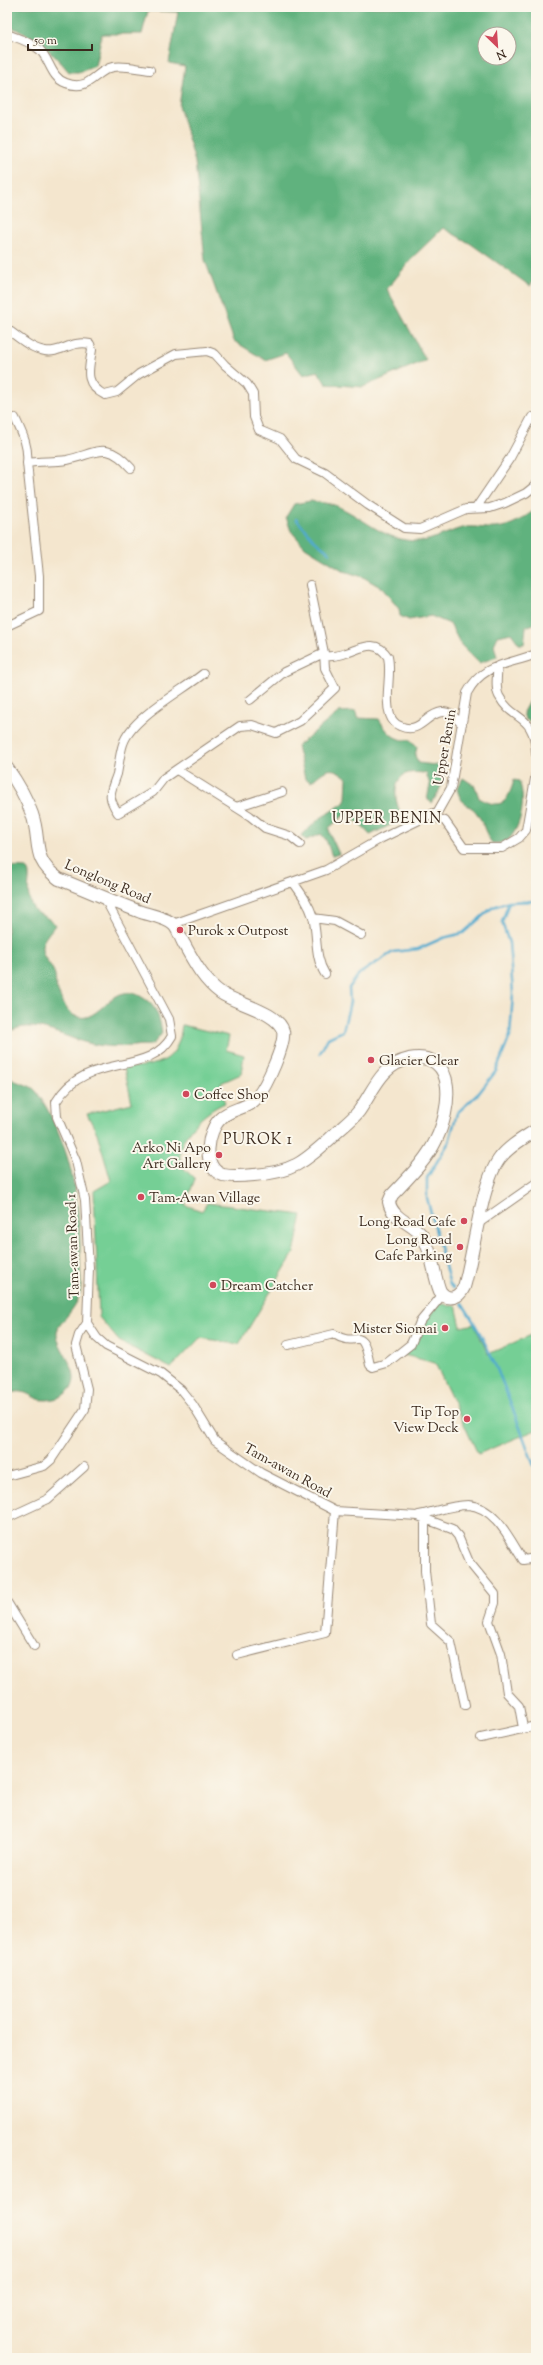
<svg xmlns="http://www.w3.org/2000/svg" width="543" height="2365" font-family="'Sorts Mill Goudy',serif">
<rect width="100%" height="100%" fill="#fbf7ec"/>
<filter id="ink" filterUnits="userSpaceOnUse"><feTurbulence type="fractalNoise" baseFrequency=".025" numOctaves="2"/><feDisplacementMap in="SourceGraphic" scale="8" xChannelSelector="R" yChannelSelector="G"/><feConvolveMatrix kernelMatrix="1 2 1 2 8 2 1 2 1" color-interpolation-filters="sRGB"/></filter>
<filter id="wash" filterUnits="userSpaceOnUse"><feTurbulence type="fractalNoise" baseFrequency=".012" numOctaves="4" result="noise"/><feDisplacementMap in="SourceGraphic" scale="16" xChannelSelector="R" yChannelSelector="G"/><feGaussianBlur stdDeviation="0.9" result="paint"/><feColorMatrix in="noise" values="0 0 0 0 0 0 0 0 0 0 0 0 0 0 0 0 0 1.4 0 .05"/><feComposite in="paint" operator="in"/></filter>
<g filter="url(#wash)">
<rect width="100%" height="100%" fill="#f4e6ce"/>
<path fill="#75cf95" stroke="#587c5a" d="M182 1025 229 1036 226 1050 244 1055 241 1074 221 1083 225 1103C207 1110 176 1137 180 1159 181 1168 189 1173 195 1179L185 1205 202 1211 207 1203 302 1215 294 1253 239 1344 200 1338 171 1368 119 1341 99 1317 94 1191 111 1181 97 1133 87 1114 132 1103 124 1068C157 1065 178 1065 182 1025Z
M440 1303 450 1306 456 1305 461 1327 474 1324 488 1354 536 1333V1430L478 1454 435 1363 404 1355 412 1348 424 1320Z"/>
<path fill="#60b27e" stroke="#4e6e4e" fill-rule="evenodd" d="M7 7H536V277L530 286 471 244 443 228 414 256 387 289 426 360 363 387 326 384 318 371 303 375 286 353 265 360 234 341 205 260 195 162 179 106 185 66 169 63 178 12 148 11 142 34H102L95 66 80 72H69C51 50 33 36 7 25ZM485 34H509V58H485Z
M311 501C321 503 333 503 341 508 368 521 385 541 418 541 432 542 452 529 467 527 477 526 486 529 495 528 511 527 524 518 536 509V623L526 627 524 644H519L511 633 498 636 494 645 497 657 479 663 461 645 450 624 431 616 409 620 400 616 399 609 382 588 363 577 344 571 305 547 291 531 286 517 294 504Z
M529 701H536V718L531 722 525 719 523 712Z
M356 711 357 718 379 719C387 732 394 741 409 740L417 747 415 756 419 763 442 766C448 779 438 792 432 803L427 799 430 785 426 773C420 773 410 771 404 775 391 783 395 809 405 818L370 835 358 822 344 815 329 828 330 834 339 854 332 856 326 840 321 834 306 840 301 836 319 819 344 803 346 798 347 778C331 764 326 769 311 782L305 778 297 746 339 712Z
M463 778 475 786 479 798C502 811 508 802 514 780L519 781C526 798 522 824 510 838 505 844 498 843 492 843 485 834 484 824 478 815 471 803 462 808 457 789Z
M7 867 27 868C33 881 23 889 33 908 38 916 49 916 55 925 51 931 43 939 42 946 41 956 49 962 53 970 56 975 55 980 56 985 58 994 66 1012 75 1016 101 1027 112 975 145 999 157 1007 160 1019 162 1033 149 1051 152 1043 134 1046 121 1047 105 1047 92 1044 65 1039 33 1016 7 1033Z
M7 1076C14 1083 31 1084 36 1091 70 1140 81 1201 80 1259 80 1270 82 1282 80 1293 77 1309 59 1322 57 1331 55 1349 83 1370 71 1388 64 1398 49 1402 38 1399 33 1397 28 1393 22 1392 18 1391 12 1393 7 1393Z"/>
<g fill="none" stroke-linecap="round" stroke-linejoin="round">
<path stroke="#51aace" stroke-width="2.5" d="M296 519 317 543 330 553
M320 1053 328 1038 343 1031 350 1002 349 988 359 974 393 952 418 949 443 938 463 933 493 907 509 902 536 901
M453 1288 450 1285 427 1198V1178L449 1142 457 1113 479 1093 496 1071 510 1036 513 993 509 943 502 922 509 902
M462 1303C496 1354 514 1414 536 1471"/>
</g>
</g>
<g filter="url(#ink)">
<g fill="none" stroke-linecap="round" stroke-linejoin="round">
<defs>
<path id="minor" d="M7 34C18 38 31 42 40 50 50 60 51 78 66 83 90 92 94 71 113 67 125 65 138 69 150 70
M7 329C18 337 31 349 45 351 60 354 71 340 90 344L92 350C89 369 83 384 105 395L117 392 139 374 176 354 207 351 215 354 225 365 247 384 253 394 254 417 259 430 280 439 296 459 325 473 368 505 404 528 420 529 466 509 490 508 505 503 526 493 536 485
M27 463C40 461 54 462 67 460 98 453 106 440 131 468
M476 508 510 458 532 417
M7 626 39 611V576L27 463C29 446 22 433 15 418
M324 657C331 656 339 656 346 653 362 648 376 638 388 657 392 675 384 697 390 715 392 721 395 724 400 726 420 735 425 714 442 712 450 711 456 719 462 724
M498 666C497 675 495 688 499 696 513 723 535 712 536 754
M203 674C182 691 131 718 123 744 120 753 119 764 117 774 111 792 106 795 118 813L153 792 164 778 240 726 252 725 276 733 300 721 335 688 325 668 324 653 310 585
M250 700 284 672 324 653
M177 770 250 816 265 828 290 836 300 844
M236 807 282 792
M431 816 445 821 464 848H502L519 838 526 830 536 773
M293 882C301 893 309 904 313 917 318 937 314 956 325 974
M313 918 335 921 361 935
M173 924 326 870 380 839 438 811 451 788 467 693C483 663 508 665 536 654
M479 1223 536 1183
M87 1323 97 1338 106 1346 161 1374 181 1390 193 1405 215 1441 261 1473 335 1511 418 1516 452 1529 458 1536 469 1562 495 1594V1603L489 1621 501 1654 507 1693 519 1706 523 1728
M288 1345 334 1334C358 1350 361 1321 370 1365L373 1367 387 1363 411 1344 420 1322 443 1294
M7 1476 44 1466 51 1460 85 1409 87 1389 76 1345 79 1335 87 1323 89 1268 85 1200 76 1161 57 1117 56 1102C86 1051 149 1078 172 1036L169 1019 104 897
M419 1515C434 1512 452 1505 468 1505 496 1507 510 1540 523 1560L536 1558
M7 1518 48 1499 84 1467
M425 1518V1571L431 1624 451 1642 465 1705
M7 1602 34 1646
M237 1655 325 1633 335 1511
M481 1738 536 1726"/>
<path id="secondary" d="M7 768C17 782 26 797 32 814 42 843 30 858 59 879 87 890 114 902 141 912 150 915 167 918 174 925 178 929 181 939 184 944 194 962 204 981 221 993 237 1004 278 1012 283 1031 286 1044 266 1086 258 1096 249 1109 231 1108 221 1118 207 1131 201 1168 223 1175 233 1177 244 1176 254 1175 295 1172 305 1161 334 1135 342 1127 352 1120 359 1111 374 1090 381 1065 409 1059 460 1050 450 1112 436 1140 426 1161 408 1178 392 1195L389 1202C392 1220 414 1223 423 1237 433 1253 433 1274 440 1291 448 1302 459 1298 464 1287 474 1254 481 1182 500 1158 509 1146 524 1138 536 1130"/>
</defs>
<use href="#minor" stroke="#988876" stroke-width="10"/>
<use href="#secondary" stroke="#988876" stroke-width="14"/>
<use href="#minor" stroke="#fff" stroke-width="8"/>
<use href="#secondary" stroke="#fff" stroke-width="12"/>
</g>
</g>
<g fill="#d1495b" stroke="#fbf7ec" stroke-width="1.5">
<circle cx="180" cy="930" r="4"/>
<circle cx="371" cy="1060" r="4"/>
<circle cx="186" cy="1094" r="4"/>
<circle cx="219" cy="1155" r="4"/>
<circle cx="141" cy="1197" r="4"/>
<circle cx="464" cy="1221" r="4"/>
<circle cx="460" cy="1247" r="4"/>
<circle cx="213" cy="1285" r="4"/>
<circle cx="445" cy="1328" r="4"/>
<circle cx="467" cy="1419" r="4"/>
</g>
<g text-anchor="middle" stroke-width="4" stroke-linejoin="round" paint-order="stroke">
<g font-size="14" fill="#3b2a1e" stroke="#fbf7ec">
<text transform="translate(444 747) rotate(-80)" y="5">Upper Benin</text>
<text transform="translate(108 881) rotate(23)" y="5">Longlong Road</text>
<text transform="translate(72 1246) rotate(-92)" y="5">Tam-awan Road 1</text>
<text transform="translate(288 1470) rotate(29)" y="5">Tam-awan Road</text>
</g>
<g font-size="14" fill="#3b2a1e" stroke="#fbf7ec" text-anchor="start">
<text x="188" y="935">Purok x Outpost</text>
<text x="379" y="1065">Glacier Clear</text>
<text x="194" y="1099">Coffee Shop</text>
<text x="211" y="1152" text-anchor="end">Arko Ni Apo<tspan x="211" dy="16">Art Gallery</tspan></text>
<text x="149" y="1202">Tam-Awan Village</text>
<text x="456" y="1226" text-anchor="end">Long Road Cafe</text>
<text x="452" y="1244" text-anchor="end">Long Road<tspan x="452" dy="16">Cafe Parking</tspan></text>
<text x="221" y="1290">Dream Catcher</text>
<text x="437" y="1333" text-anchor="end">Mister Siomai</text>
<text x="459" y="1416" text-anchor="end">Tip Top<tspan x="459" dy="16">View Deck</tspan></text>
</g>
<g font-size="15" letter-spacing="1" fill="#3b2a1e" stroke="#fbf7ec">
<text x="387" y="823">UPPER BENIN</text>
<text x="258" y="1144">PUROK 1</text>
</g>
</g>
<rect width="543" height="2365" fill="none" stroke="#fbf7ec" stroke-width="24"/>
<g transform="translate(497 46) rotate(155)"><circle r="19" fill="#fbf7ec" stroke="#aea59a"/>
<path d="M0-3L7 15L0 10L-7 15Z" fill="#d1495b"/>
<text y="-6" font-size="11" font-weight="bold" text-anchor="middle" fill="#3b2a1e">N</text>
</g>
<path d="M28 44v6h64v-6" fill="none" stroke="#3b2a1e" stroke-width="2"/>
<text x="34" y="44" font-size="12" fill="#3b2a1e" stroke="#fbf7ec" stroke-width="3" paint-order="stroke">50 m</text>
</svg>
